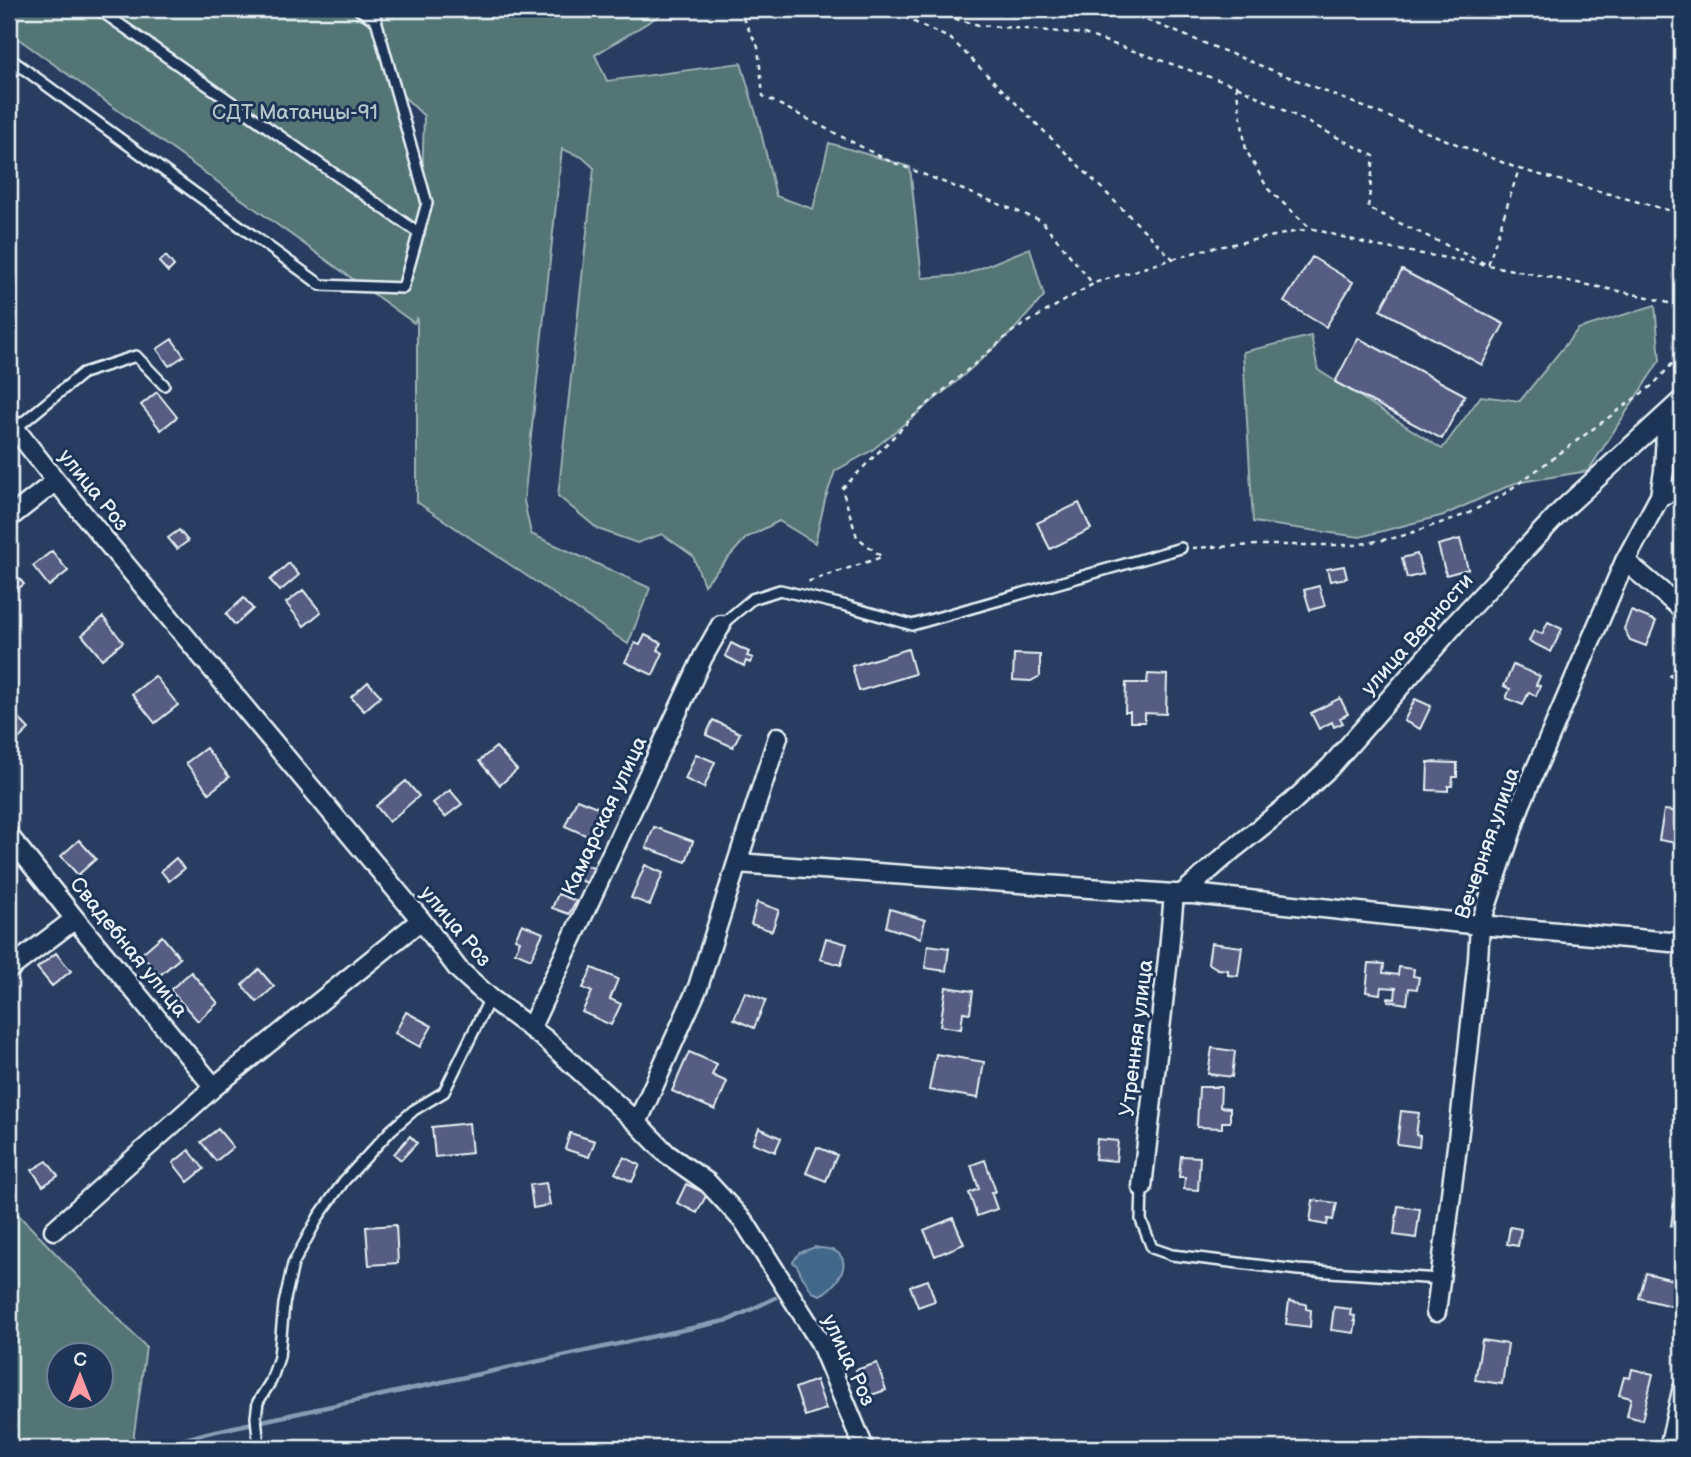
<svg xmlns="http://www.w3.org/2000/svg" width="1691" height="1457" font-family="'Balsamiq Sans',sans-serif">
<rect width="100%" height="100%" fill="#283d60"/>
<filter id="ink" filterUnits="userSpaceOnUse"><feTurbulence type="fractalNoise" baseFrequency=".0143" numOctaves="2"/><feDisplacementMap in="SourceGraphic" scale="14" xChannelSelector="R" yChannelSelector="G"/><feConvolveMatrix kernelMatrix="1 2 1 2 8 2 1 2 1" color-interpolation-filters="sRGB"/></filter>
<g filter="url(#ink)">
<path fill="#527474" stroke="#9db2b6" stroke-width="2" fill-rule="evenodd" d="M9 9H662L660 15 595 55 607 81 741 63 759 124 776 196 813 209 829 143 910 167 922 278 964 275 1030 248 1044 296 1013 331 956 382 871 451 835 471 825 500 815 543 779 521 746 538 704 585 693 556 662 534 637 543 598 529 558 496 594 168 582 157 562 149 524 501 531 534 650 588 628 644 417 502V317L414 323 9 32ZM395 88 424 116 422 182Z
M1655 305 1660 360 1588 471 1515 483 1444 515 1360 537 1253 522 1243 352 1311 336 1318 370 1442 449 1481 396 1520 401 1578 329Z
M9 1205 146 1347 132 1448H9ZM60 1356H102V1398H60Z"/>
<path fill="#426789" stroke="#849eb5" stroke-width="2" d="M815 1247C822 1249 832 1248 838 1253 853 1266 833 1289 820 1295L812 1292C809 1286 808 1284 804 1279 798 1272 801 1268 793 1262L799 1253Z"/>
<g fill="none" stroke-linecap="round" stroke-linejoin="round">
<path stroke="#849eb5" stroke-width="4.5" d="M262 1421 729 1320 775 1298
M153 1448 207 1433 253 1423"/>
</g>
<path fill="#565d82" stroke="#e8f1f8" stroke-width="2" d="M166 256 174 266 168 272 159 262Z
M1312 257 1353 282 1326 327 1284 302Z
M1402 270 1504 324 1482 365 1380 310Z
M1358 338 1465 395 1442 439 1335 382Z
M172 339 184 356 169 366 157 349Z
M157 392 177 417 161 430 141 405Z
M1079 503 1091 529 1050 549 1037 523Z
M179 530 188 541 177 549 168 538Z
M1460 539 1468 569 1446 575 1438 545Z
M52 551 68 571 49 586 33 566Z
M1417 554 1423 574 1407 578 1402 558Z
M289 563 299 575 280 591 270 580Z
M1344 566 1347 578 1330 581 1327 569Z
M9 567 24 584 9 596Z
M1319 586 1325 606 1310 610 1304 590Z
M303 590 321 612 304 626 286 603Z
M244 598 253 609 235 625 226 614Z
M1631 611 1656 621 1646 646 1630 640 1624 629Z
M103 617 123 642 102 659 82 635Z
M1548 622 1562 629 1551 652 1529 641 1534 630 1542 634Z
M645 635 661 643 658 650 663 653 653 675 625 662 635 643 640 645Z
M731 643 749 652 747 656 753 658 750 663 746 661 744 666 725 656Z
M908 649 915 674 859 691 852 666Z
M1014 654 1040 655V676L1031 681 1013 680Z
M1682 660V685L1670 676Z
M1513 665 1540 676 1536 685 1540 686 1536 696 1529 692 1523 705 1506 698 1510 689 1504 686Z
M1148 674 1167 675 1166 714 1145 713V722H1130V712H1125L1126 683H1147Z
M155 676 178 705 155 723 132 694Z
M368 682 381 696 364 711 351 697Z
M1340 698 1348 714 1340 718 1343 723 1334 727 1332 722 1319 729 1311 713Z
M1415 699 1431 706 1420 729 1404 721Z
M10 709 29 729 9 748V710Z
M713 720 740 733 733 747 706 735Z
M496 747 517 770 500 785 479 761Z
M206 748 229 777 209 793 186 763Z
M696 754 715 762 704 788 685 779Z
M1428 762 1457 763V777H1453L1452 786H1448V791L1427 790Z
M406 781 419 796 389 822 376 806Z
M450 790 462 804 445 817 433 803Z
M577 799 602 809 592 838 565 826Z
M1664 810 1682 812V844L1659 840Z
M654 827 693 841 686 862 646 848Z
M79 840 96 859 78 875 61 856Z
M176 858 184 869 169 881 161 871Z
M575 862 594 868 588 883 570 877Z
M645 865 663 873 650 905 631 898Z
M558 894 576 901 569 914 552 908Z
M757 902 779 910 772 931 751 924Z
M890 909 925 920 921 938 886 927Z
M522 924 543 933 531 959 515 952 520 941 515 939Z
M162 936 180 958 160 975 141 954Z
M826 938 847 944 841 965 820 959Z
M1211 943 1242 947 1238 976 1228 975V970L1218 969 1208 963Z
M928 945 949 948 946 971 925 968Z
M56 953 71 971 52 986 37 968Z
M1369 963 1384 964 1383 973 1398 975 1399 967 1414 969 1413 976 1419 977 1417 989 1409 988 1407 1004 1388 1001V998L1395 999 1396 988 1381 987 1380 994 1366 992Z
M592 968 618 979 610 999 621 1004 611 1025 582 1012 592 992 583 988Z
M259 969 274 987 257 1002 242 985Z
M191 972 218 1003 198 1021 170 990Z
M946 987 973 991 970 1013 963 1012 961 1029 940 1026Z
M745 992 766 1000 754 1028 734 1019Z
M406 1012 432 1026 420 1047 395 1033Z
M1212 1048 1235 1051 1232 1077 1208 1074Z
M689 1052 717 1064 712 1075 727 1082 715 1110 672 1091Z
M936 1054 984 1062 978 1098 929 1090Z
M1199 1087H1221L1220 1107 1230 1108V1122H1222V1128L1197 1127Z
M1401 1111 1419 1113 1416 1135 1420 1136 1419 1147 1397 1144Z
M469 1123 472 1153 435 1157 432 1127Z
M759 1128 781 1138 775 1152 753 1143Z
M218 1129 233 1147 216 1161 201 1142Z
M570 1133 595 1141 589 1157 565 1149Z
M410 1136 417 1143 401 1160 394 1154Z
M1097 1139 1118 1141 1116 1161 1095 1159Z
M817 1147 837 1155 826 1181 806 1173Z
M189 1150 204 1169 188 1182 173 1163Z
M1181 1156 1200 1157 1198 1190 1184 1189 1185 1177H1179Z
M624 1157 640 1165 632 1182 615 1173Z
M985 1160 996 1192H991L997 1209 977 1216 969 1193 979 1189 971 1165Z
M47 1161 58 1176 43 1186 32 1170Z
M546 1183 550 1205 533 1208 530 1185Z
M686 1184 707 1194 697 1213 677 1203Z
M1313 1200 1337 1203 1333 1220 1328 1219 1327 1225 1310 1222Z
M1674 1202 1682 1203V1227L1671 1226Z
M1398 1206 1420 1209 1416 1238 1394 1235Z
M953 1218 964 1244 935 1256 924 1230Z
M396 1225 398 1263 369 1265 366 1227Z
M1510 1227 1521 1229 1518 1246 1507 1244Z
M1646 1273 1681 1282 1675 1307 1639 1298Z
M928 1280 935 1301 918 1307 910 1286Z
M1289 1301 1306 1304V1309L1311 1310 1310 1327 1286 1324Z
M1334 1307 1351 1309 1350 1315 1355 1316 1354 1321H1356L1354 1333 1331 1330Z
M1482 1340 1508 1344 1502 1384 1475 1380Z
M877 1363 886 1390 865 1397 856 1370Z
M1632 1369 1653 1374 1642 1420 1627 1416 1631 1398 1619 1395 1624 1377 1630 1378Z
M816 1380 826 1409 805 1416 795 1388Z"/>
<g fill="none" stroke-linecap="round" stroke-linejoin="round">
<defs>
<path id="lane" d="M98 9 419 233
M358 9 375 20
M9 58 321 285 403 288 427 203 373 9
M15 429 83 373 136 356 164 385
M721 625 752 599 780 590 847 606 912 625 1181 548
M1142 1187 1141 1220 1152 1248 1172 1255 1298 1270 1440 1279
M259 1448 256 1417 258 1402 271 1381 279 1357 284 1304 293 1264 319 1216 344 1181 391 1130 414 1110 444 1092 490 998"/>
<path id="street" d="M9 421 56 481 421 920 458 969 490 998 545 1039 637 1123 667 1154 708 1183 745 1223 820 1342 864 1448
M1660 496 1682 488
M9 518 56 481
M1625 561 1682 609
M9 836 75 919 214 1087
M737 863 778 737
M1182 894 1231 851 1291 803 1330 767 1455 624 1512 563 1562 510 1682 400
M9 969 75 919
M531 1027 703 657 721 625
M637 1123 698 987 737 863 1174 894H1193L1480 925 1682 943
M1142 1187 1169 950 1174 894
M54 1230 214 1087 421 920
M1436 1312 1461 1115 1478 959 1480 925 1520 806 1625 561 1660 496 1664 471 1667 414
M1669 1448 1682 1391"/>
</defs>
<use href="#lane" stroke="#e8f1f8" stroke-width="14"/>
<use href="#street" stroke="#e8f1f8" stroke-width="23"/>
<path stroke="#e8f1f8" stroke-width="2.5" stroke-dasharray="5 5" stroke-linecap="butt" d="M738 9 758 47 763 96 887 160 1042 221 1093 284 1013 331 915 415 842 489 857 537 882 557 804 583
M886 9 951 39 1173 259 1094 283
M916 9 979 25 1084 34 1236 86 1246 150 1268 189 1310 228 1375 246 1488 265 1648 297 1682 307
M1119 9 1519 169
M1237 86 1374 156 1368 208 1488 265 1519 169 1682 214
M1173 259 1203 250 1309 229
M1192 548 1258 545H1355L1399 537 1467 514 1504 494 1653 385 1682 353"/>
<use href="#lane" stroke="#1d3557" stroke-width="9"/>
<use href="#street" stroke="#1d3557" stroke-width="18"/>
</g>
</g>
<g text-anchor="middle" stroke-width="6" stroke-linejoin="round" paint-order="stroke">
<g font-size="21" fill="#b4c5ca" stroke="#1d3557">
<text x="295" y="119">СДТ Матанцы-91</text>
</g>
<g font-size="21" fill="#e8f1f8" stroke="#1d3557">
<text transform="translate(94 490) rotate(51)" y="7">улица Роз</text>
<text transform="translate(1417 634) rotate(-48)" y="7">улица Верности</text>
<text transform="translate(604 816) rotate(-65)" y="7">Камарская улица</text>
<text transform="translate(1487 843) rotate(-71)" y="7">Вечерняя улица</text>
<text transform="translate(456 926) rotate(50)" y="7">улица Роз</text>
<text transform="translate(129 947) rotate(51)" y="7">Свадебная улица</text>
<text transform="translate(1136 1038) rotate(-83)" y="7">Утренняя улица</text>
<text transform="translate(849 1360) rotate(65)" y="7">улица Роз</text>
</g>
</g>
<rect width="1691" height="1457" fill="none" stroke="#1d3557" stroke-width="35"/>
<rect x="18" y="18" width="1656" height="1422" fill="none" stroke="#e8f1f8" stroke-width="2.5" filter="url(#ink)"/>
<g transform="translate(80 1376)"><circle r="33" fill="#1d3557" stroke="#6e8097" stroke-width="2"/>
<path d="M0-5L12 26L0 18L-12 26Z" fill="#ff9aa2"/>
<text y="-10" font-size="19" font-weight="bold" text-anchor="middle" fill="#e8f1f8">С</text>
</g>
</svg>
